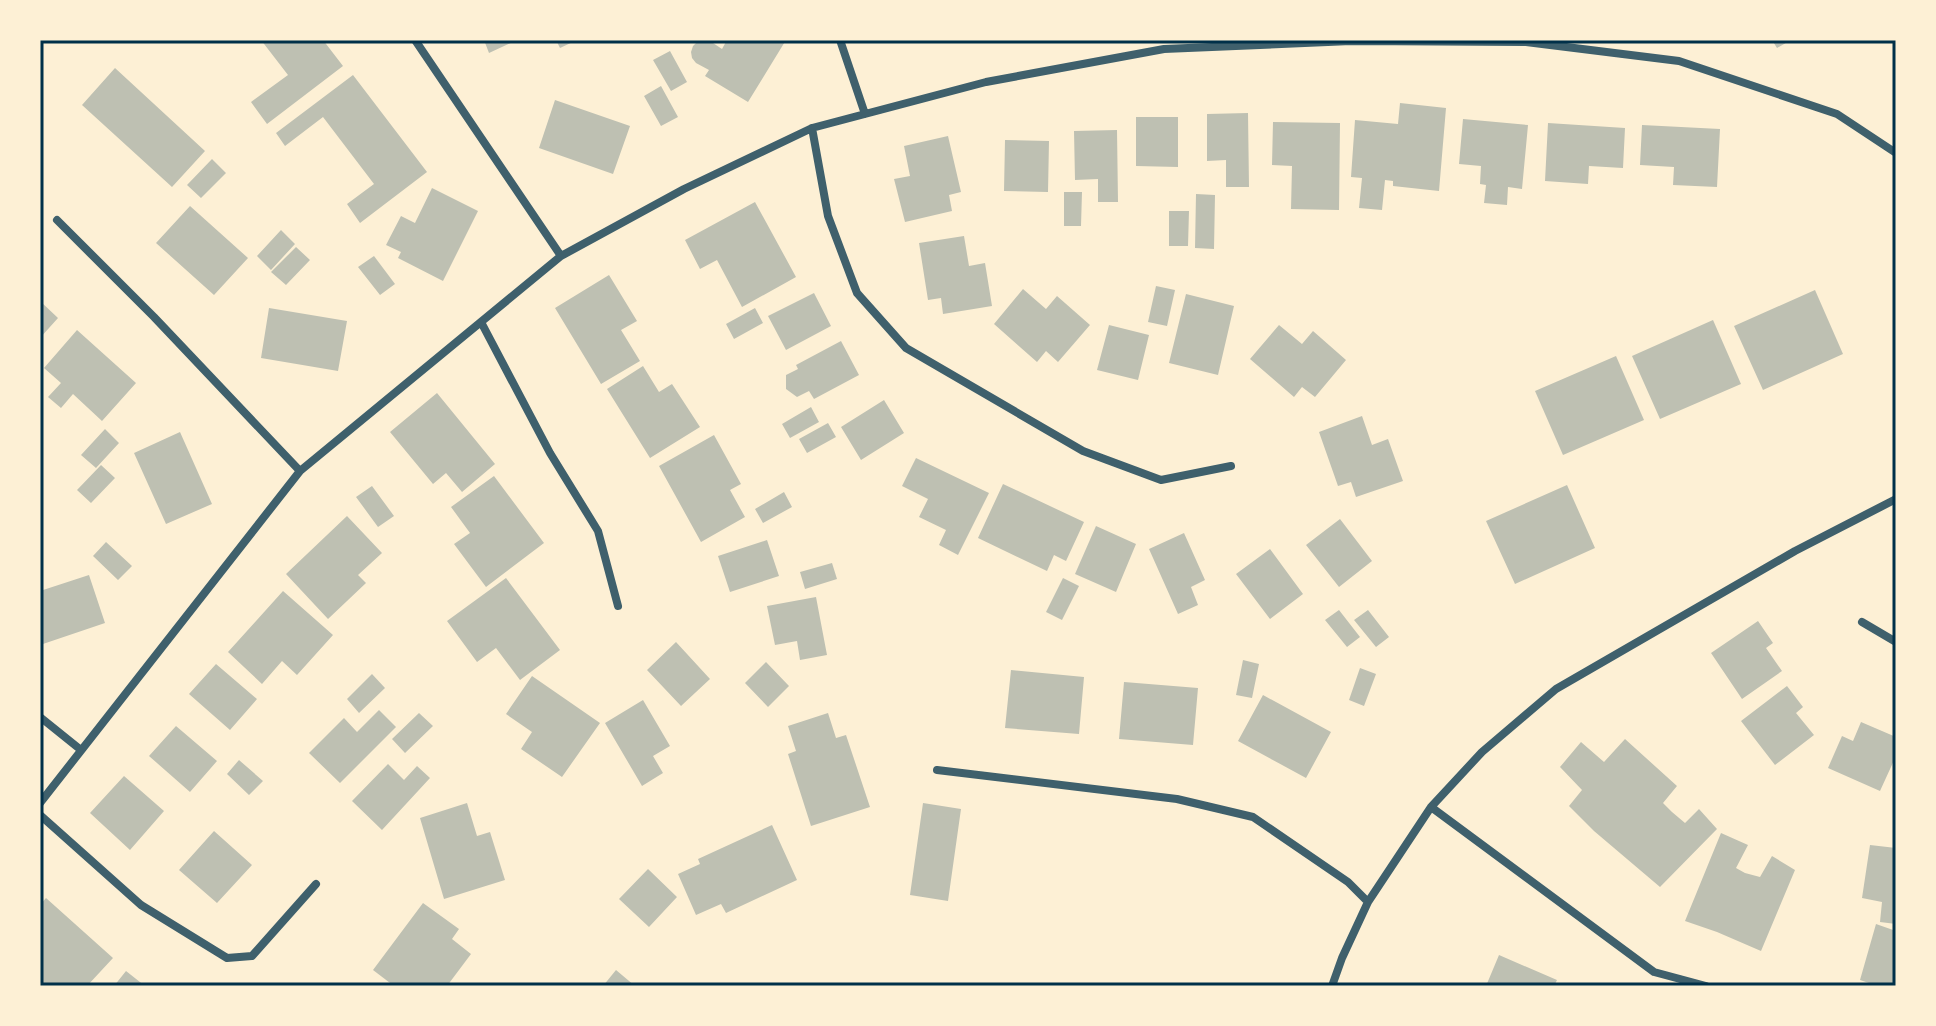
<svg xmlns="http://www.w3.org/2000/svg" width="1936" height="1026" font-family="'Fira Sans Condensed',sans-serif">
<rect width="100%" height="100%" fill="#fdf0d5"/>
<path fill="#bec0b2" d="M261 40H323L343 66 267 124 251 102 288 75Z
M484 40H517L489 53Z
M556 40H577L560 48Z
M703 40 710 41 722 49 727 40H786L748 102 705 76 709 70 696 63 692 58 691 52 693 46 698 41Z
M1772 40H1791L1777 48Z
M670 51 687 82 671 91 653 60Z
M115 68 205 151 172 187 82 105Z
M353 75 427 172 360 223 347 204 374 184 323 117 285 146 276 133Z
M661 86 678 117 661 126 644 96Z
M555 100 630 126 613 174 539 148Z
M1400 103 1446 108 1439 191 1393 186V181L1385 180 1382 210 1359 208 1362 178 1351 177 1355 120 1398 124Z
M1248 113 1249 187H1226V160L1207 161V114Z
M1136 117H1178V167L1136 166Z
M1463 119 1528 125 1522 189 1508 187 1507 205 1484 203 1486 185 1480 184 1481 166 1459 164Z
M1273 122 1340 123 1339 210 1291 209 1292 166 1272 165Z
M1548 123 1625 128 1623 168 1589 166 1588 184 1545 181Z
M1642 125 1720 129 1717 187 1673 185 1674 167 1640 165Z
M1117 130 1118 202H1098V179L1075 180 1074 131Z
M948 136 961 192 949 195 952 211 905 222 894 179 910 176 904 146Z
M1005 140 1049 141 1048 192 1004 191Z
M212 159 226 173 201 198 187 185Z
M432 188 478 211 443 281 398 258 401 252 386 245 401 216 415 223Z
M1064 192H1082L1081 226H1064Z
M1196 194 1215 195 1214 249 1195 248Z
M755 202 796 277 742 307 717 260 700 269 685 240Z
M190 206 248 258 214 295 156 243Z
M1169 211H1189L1188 246H1169Z
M281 230 295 244 271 270 257 256Z
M964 236 969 266 985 263 992 306 943 314 941 298 928 300 919 243Z
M296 247 310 260 286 285 271 272Z
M374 256 395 284 380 295 358 267Z
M609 275 637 321 621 330 640 361 601 384 555 308Z
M1156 286 1175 290 1167 326 1148 322Z
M1023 289 1046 309 1057 296 1090 325 1058 362 1046 351 1037 362 994 324Z
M1815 290 1843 354 1763 390 1734 326Z
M814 293 831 326 786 350 768 316Z
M1186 294 1234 306 1218 375 1169 363Z
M40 301 58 318 40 338Z
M269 308 347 321 338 371 261 358Z
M755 308 763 323 734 339 726 324Z
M1713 320 1741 384 1660 419 1632 356Z
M1109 325 1149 335 1138 380 1097 370Z
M1279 325 1302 344 1313 331 1346 360 1315 397 1302 387 1294 397 1250 359Z
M77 330 136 383 102 421 73 394 61 408 48 397 61 383 44 368Z
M841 341 859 375 814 399 809 391 797 397 786 389V375L798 369 796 365Z
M1616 356 1644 420 1563 455 1535 391Z
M643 366 659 392 672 384 700 427 650 458 607 389Z
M437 393 495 464 462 492 446 473 433 484 390 432Z
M884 400 904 433 861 460 841 427Z
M811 407 819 422 790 438 782 424Z
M1362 416 1372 445 1388 439 1403 481 1356 497 1351 482 1338 486 1319 432Z
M828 423 836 437 807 453 799 439Z
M105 429 119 443 96 468 81 455Z
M180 432 212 504 166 524 134 453Z
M714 435 741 484 730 490 745 517 701 542 659 466Z
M916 458 989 493 958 555 939 545 946 530 919 517 928 499 902 486Z
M101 465 115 478 91 503 77 490Z
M494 476 544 543 486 587 454 544 470 533 451 507Z
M1003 484 1084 522 1066 561 1054 555 1047 571 978 538Z
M1567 485 1595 548 1515 584 1486 521Z
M372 486 394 516 378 527 356 497Z
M784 492 792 507 763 523 755 509Z
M347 516 382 553 358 575 366 583 328 619 286 574Z
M1340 519 1372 561 1339 587 1306 545Z
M1096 526 1136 544 1116 592 1075 574Z
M1184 533 1205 580 1191 587 1198 605 1178 614 1149 549Z
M767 540 779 576 730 592 718 556Z
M106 542 132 566 118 580 93 556Z
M1270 549 1303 594 1270 619 1236 574Z
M832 563 837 579 805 589 800 572Z
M89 575 105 623 40 645V591Z
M506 578 560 650 520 680 496 648 477 662 447 621Z
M1063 578 1079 586 1062 620 1046 612Z
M283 591 333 635 297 675 282 661 262 684 228 652Z
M816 597 827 655 800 660 797 641 775 645 767 606Z
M1339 610 1360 637 1347 647 1325 620Z
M1368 610 1389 637 1376 647 1354 620Z
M1758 621 1773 643 1766 648 1782 671 1742 699 1711 653Z
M676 642 710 679 681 706 647 670Z
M1243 660 1259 664 1252 698 1236 695Z
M766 662 789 686 768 707 745 683Z
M216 664 257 699 230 730 189 694Z
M1360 668 1376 674 1364 706 1349 700Z
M1011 670 1084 677 1079 734 1005 728Z
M372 674 385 688 359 713 347 699Z
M532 676 600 723 562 777 521 749 532 732 506 714Z
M1124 682 1198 688 1193 745 1119 739Z
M1787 686 1803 707 1796 713 1814 735 1775 765 1741 721Z
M1263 695 1331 732 1306 778 1238 741Z
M643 700 670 746 653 756 663 773 642 786 605 723Z
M379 710 396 727 340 783 309 753 344 718 357 732Z
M419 713 433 726 405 753 392 739Z
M828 713 836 738 846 735 870 807 811 826 788 754 796 751 788 726Z
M1861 722 1896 737V756L1880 791 1828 768 1842 736 1853 741Z
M176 726 217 761 190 792 149 756Z
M1625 739 1677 786 1663 803 1672 812 1685 823 1699 809 1717 829 1660 887 1594 831 1569 806 1582 790 1560 767 1581 742 1604 762Z
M239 760 263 781 249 795 227 774Z
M388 764 404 780 417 766 430 778 382 830 352 801Z
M124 776 164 811 130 850 90 813Z
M467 803 477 836 490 832 505 880 444 899 420 818Z
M923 803 961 809 948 901 910 895Z
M772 825 797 880 726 913 721 904 696 915 678 874 700 864 698 859Z
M214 831 252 865 217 903 179 870Z
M1721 833 1748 845 1736 868 1745 873 1760 877 1772 856 1795 870 1761 951 1717 932 1685 921Z
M1870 845 1896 848V924L1880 922 1882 902 1862 898Z
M648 869 677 897 649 927 619 899Z
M46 898 113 958 87 986H44L40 982V905Z
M423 903 459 929 452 939 471 954 447 986H394L373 970Z
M1876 924 1896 931V986H1878L1860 980Z
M1499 955 1557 980 1554 986H1486Z
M616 970 635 986H603Z
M126 971 145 986H114Z"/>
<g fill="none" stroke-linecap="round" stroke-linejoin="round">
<path stroke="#3f606c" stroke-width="8" d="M415 40 561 256
M840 40 865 114
M812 128 828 216 857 293 906 348 1083 451 1161 480 1231 466
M57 220 154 317 300 471
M481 322 550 453 598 531 618 606
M1862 622 1896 642
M40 717 81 750
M937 770 1177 799 1253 817 1348 882 1368 902
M40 803 300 471 561 256 684 189 812 128 986 82 1164 49 1351 41 1526 42 1679 61 1837 114 1896 153
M1431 807 1654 972 1706 986
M40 815 141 905 227 958 252 956 316 884
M1332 986 1342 958 1368 902 1431 807 1482 752 1556 689 1795 551 1896 499"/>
</g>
<rect width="1936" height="1026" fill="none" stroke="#fdf0d5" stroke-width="84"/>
<rect x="42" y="42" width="1852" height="942" fill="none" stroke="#003049" stroke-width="3"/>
</svg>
